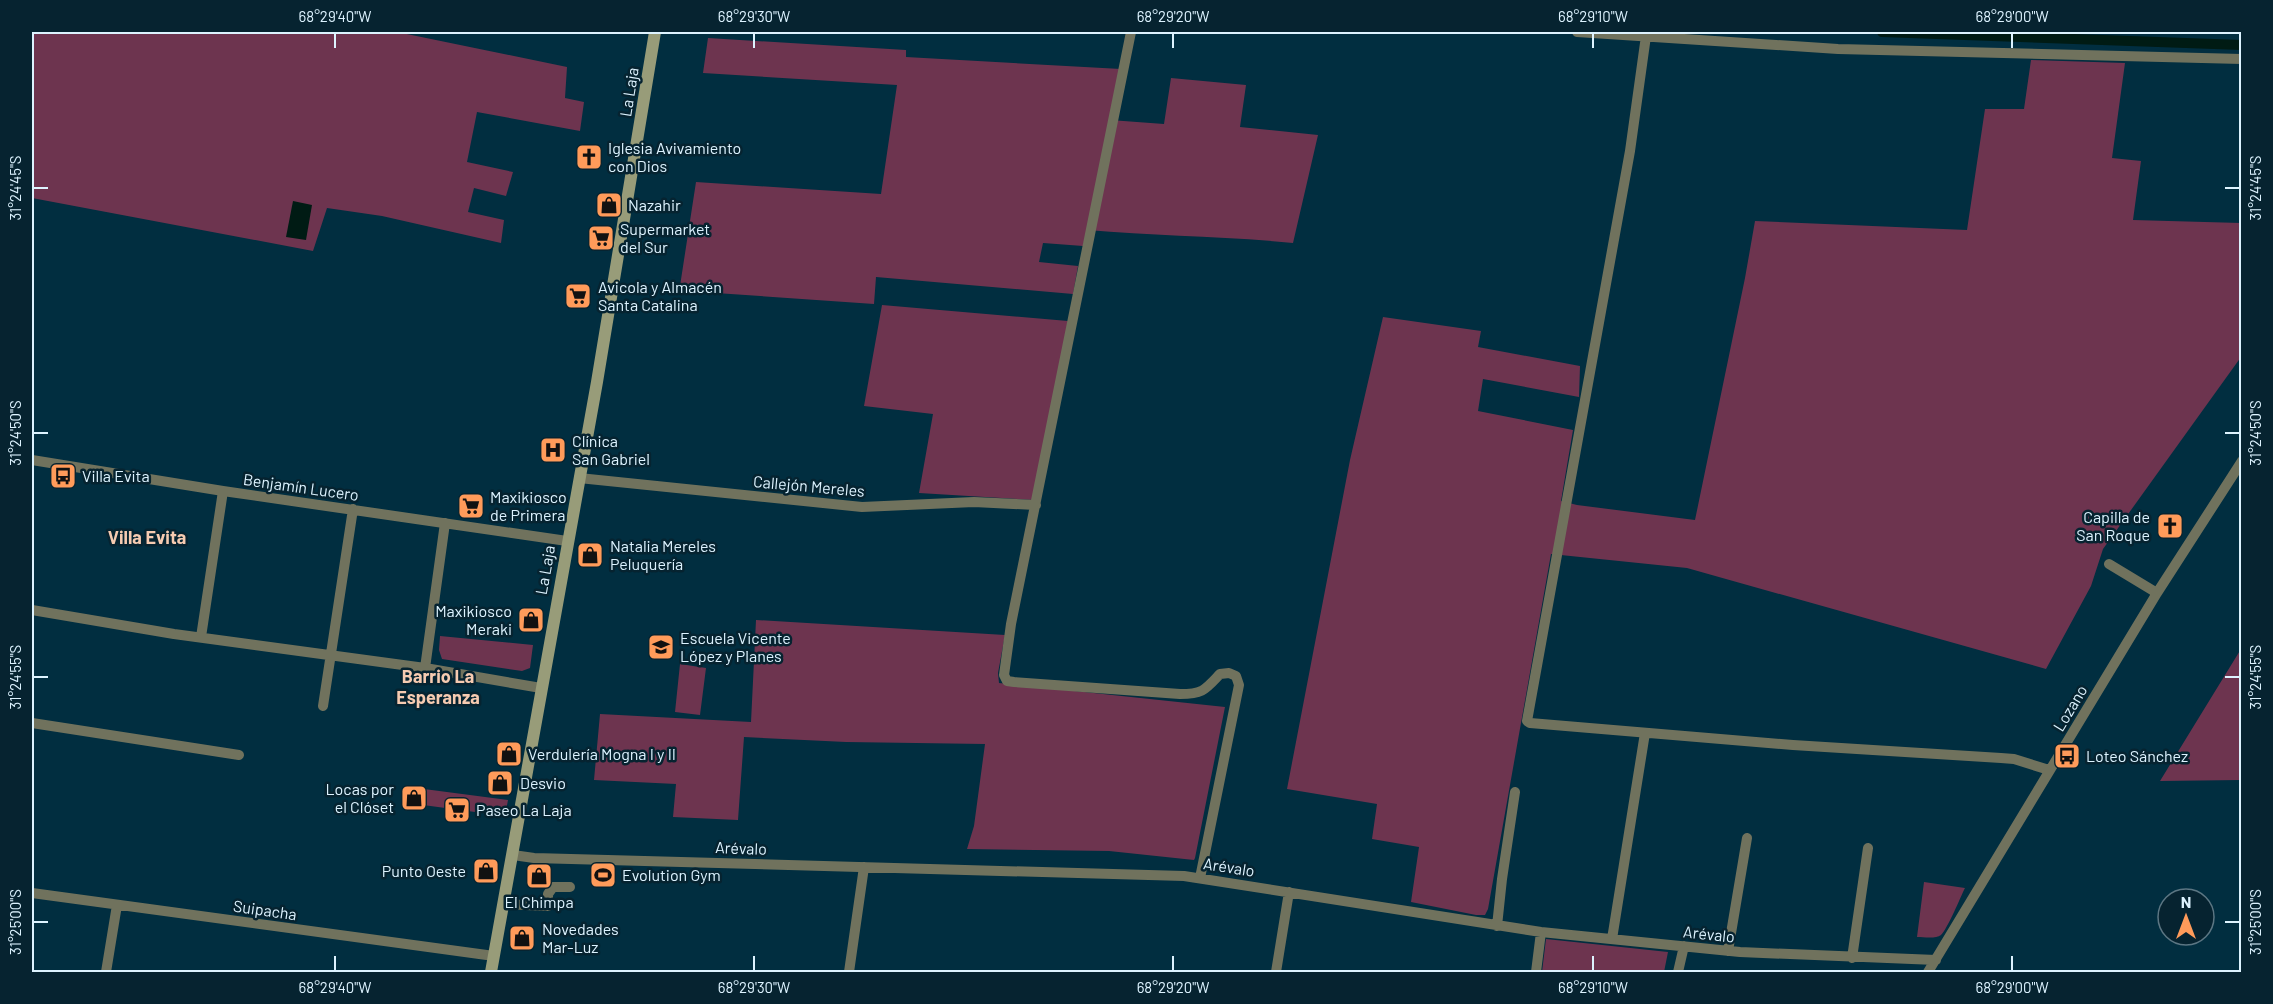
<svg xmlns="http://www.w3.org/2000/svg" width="2273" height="1004" font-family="Barlow,sans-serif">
<rect width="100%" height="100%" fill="#012e40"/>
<path fill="#6d344f" d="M32 32H397L567 67 565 98 584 102 580 131 477 112 467 162 513 172 506 196 474 188 468 212 504 220 501 243 382 216 327 208 313 251 32 198Z
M708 38 906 50V57L1121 69 1110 120 1164 124 1171 78 1246 85 1240 127 1318 135 1293 243C1224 236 1155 236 1087 230L1083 246 1043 243 1039 262 1078 266 1073 294 876 277 874 304 701 292 680 286 696 182 881 194 897 85 703 73Z
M2031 60 2125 63 2112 158 2141 161 2133 220 2241 223V357L2103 549 2091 586 2046 669 1687 568 1551 554 1488 909 1485 915H1476L1411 902 1419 847 1372 839 1377 804 1287 789 1350 460 1383 317 1481 331 1478 347 1580 366 1579 397 1483 379 1478 411 1573 430 1561 501 1577 505 1695 520 1745 278 1755 221 1967 230 1985 109H2024Z
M882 305 1068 321 1034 500 919 493 933 414 864 406Z
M756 620 1005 635 998 673 999 683 1225 707 1195 858 1194 860 1109 851 967 849 974 826 985 744 846 742 744 737 738 820 673 817 676 784 594 780 600 714 751 722Z
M440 636 533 645 530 668 522 671 442 659 439 650Z
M2241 649V780L2160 781Z
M680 664 706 668 700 715 675 712Z
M424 789 508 800 505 816 423 805Z
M1924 882 1965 888C1960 898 1948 928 1941 935 1936 939 1924 937 1917 937Z
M1546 939 1668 952 1664 972H1542Z"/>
<path fill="#001b14" d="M293 201 312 205 306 240 286 237Z"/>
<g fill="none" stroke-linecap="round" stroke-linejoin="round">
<path stroke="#001b14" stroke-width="10" d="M1882 32 2242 45"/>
<path stroke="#70725d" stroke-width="10" d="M1131 32 1011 624 1004 675 1007 681 1014 682 1180 694C1203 694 1205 690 1220 674L1229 673 1236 676 1239 685 1200 878
M1577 32 1838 49 2242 59
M1646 36 1630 151 1527 721 1530 723 1793 745 2001 758 2014 759 2049 770
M32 460 223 491 567 541
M579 478 862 507 974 502 1036 505
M2109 564 2157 593
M32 610 174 634 425 668 541 688
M201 637 223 491
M425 668 445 523
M323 706 353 509
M32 723 239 755
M513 855 534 858 1184 876 1541 932 1740 952 1936 960
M32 893 494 956
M503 904 548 906V894L553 887H570
M1497 926 1502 879 1515 792
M1612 939 1645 733
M1728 951 1747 838
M1852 958 1868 848
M106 972 117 905
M849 972 864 867
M1276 972 1289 892
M1536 972 1541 932
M1678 972 1684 946
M1928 972 2157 593 2242 461"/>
<path stroke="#989c79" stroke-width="12" d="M491 972 597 382 655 32"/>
</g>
<path fill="none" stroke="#ddf3ff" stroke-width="2" d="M335 33V48M754 33V48M1173 33V48M1593 33V48M2012 33V48M33 188H48M2225 188H2240M33 433H48M2225 433H2240M33 677H48M2225 677H2240M33 922H48M2225 922H2240M335 956V971M754 956V971M1173 956V971M1593 956V971M2012 956V971"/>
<defs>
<symbol id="church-square" viewBox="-11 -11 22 22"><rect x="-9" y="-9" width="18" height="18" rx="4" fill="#ff9b5a" stroke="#062330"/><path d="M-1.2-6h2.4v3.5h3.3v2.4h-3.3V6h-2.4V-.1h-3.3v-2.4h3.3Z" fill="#111"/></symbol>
<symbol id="shop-square" viewBox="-11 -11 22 22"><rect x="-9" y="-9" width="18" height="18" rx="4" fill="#ff9b5a" stroke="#062330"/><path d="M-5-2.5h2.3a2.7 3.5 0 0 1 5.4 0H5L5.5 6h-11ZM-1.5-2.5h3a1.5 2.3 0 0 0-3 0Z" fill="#111"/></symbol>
<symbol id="supermarket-square" viewBox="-11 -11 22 22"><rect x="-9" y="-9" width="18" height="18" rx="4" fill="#ff9b5a" stroke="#062330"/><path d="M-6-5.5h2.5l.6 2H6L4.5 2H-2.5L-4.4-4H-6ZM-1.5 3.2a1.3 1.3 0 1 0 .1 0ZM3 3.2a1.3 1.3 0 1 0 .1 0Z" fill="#111"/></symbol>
<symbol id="hospital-square" viewBox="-11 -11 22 22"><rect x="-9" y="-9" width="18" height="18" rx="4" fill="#ff9b5a" stroke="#062330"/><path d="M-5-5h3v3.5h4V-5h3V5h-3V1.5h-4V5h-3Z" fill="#111"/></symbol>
<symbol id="bus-square" viewBox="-11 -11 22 22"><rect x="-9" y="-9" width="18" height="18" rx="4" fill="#ff9b5a" stroke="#062330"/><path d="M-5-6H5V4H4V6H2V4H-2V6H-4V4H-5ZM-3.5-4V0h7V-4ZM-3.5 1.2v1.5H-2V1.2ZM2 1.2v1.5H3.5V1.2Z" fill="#111"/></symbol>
<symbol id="school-square" viewBox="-11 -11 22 22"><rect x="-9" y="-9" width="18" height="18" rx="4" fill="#ff9b5a" stroke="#062330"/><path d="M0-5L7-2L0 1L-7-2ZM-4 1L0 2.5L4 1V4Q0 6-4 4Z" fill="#111"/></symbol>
<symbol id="stadium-square" viewBox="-11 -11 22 22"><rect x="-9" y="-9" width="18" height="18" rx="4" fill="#ff9b5a" stroke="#062330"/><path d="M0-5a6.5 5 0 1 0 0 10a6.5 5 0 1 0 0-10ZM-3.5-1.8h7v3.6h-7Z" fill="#111"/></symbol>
</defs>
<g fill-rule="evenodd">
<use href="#church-square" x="574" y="142" width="30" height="30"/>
<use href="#shop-square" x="594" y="190" width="30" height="30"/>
<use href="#supermarket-square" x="586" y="223" width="30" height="30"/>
<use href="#supermarket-square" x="563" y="281" width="30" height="30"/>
<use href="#hospital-square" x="538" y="435" width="30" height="30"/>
<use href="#bus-square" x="48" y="461" width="30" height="30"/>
<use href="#supermarket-square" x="456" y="491" width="30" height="30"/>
<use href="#church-square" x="2155" y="511" width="30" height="30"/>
<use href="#shop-square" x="575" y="540" width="30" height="30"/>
<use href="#shop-square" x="516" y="605" width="30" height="30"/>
<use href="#school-square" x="646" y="632" width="30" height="30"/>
<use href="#shop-square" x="494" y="739" width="30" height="30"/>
<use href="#bus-square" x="2052" y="741" width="30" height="30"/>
<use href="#shop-square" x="485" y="768" width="30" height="30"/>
<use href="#shop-square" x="399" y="783" width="30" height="30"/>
<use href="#supermarket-square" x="442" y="795" width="30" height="30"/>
<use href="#shop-square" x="471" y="856" width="30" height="30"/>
<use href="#stadium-square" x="588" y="860" width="30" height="30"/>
<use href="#shop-square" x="524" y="861" width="30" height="30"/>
<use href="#shop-square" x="507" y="923" width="30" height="30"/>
</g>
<g text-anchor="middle" stroke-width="5" stroke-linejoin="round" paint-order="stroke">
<g font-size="16" fill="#ddf3ff" stroke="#062330">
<text transform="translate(629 92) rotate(-81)" y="6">La Laja</text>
<text transform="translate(809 486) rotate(5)" y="6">Callejón Mereles</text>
<text transform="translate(301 487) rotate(8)" y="6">Benjamín Lucero</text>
<text transform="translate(545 570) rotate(-80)" y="6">La Laja</text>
<text transform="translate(2070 708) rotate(-59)" y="6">Lozano</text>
<text transform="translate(741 848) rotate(2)" y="6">Arévalo</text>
<text transform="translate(1229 867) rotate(9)" y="6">Arévalo</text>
<text transform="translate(265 910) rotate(8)" y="6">Suipacha</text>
<text transform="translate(1709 934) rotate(6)" y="6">Arévalo</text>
</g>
<g font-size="16" fill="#ddf3ff" stroke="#062330" text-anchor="start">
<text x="608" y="154">Iglesia Avivamiento<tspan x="608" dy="18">con Dios</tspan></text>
<text x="628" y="211">Nazahir</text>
<text x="620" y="235">Supermarket<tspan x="620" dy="18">del Sur</tspan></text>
<text x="598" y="293">Avicola y Almacén<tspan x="598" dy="18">Santa Catalina</tspan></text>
<text x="572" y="447">Clínica<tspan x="572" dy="18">San Gabriel</tspan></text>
<text x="82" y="482">Villa Evita</text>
<text x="490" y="503">Maxikiosco<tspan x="490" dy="18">de Primera</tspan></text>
<text x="2150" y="523" text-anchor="end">Capilla de<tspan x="2150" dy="18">San Roque</tspan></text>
<text x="610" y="552">Natalia Mereles<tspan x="610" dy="18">Peluquería</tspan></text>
<text x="512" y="617" text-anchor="end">Maxikiosco<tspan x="512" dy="18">Meraki</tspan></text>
<text x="680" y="644">Escuela Vicente<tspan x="680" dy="18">López y Planes</tspan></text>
<text x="528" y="760">Verdulería Mogna I y II</text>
<text x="2086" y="762">Loteo Sánchez</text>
<text x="520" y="789">Desvio</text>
<text x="394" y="795" text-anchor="end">Locas por<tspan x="394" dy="18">el Clóset</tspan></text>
<text x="476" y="816">Paseo La Laja</text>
<text x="466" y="877" text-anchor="end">Punto Oeste</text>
<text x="622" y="881">Evolution Gym</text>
<text x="539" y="908" text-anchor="middle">El Chimpa</text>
<text x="542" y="935">Novedades<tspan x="542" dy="18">Mar-Luz</tspan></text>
</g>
<g font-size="18" font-weight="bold" fill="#f6cbb1" stroke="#062330">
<text x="147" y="544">Villa Evita</text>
<text x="438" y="683">Barrio La<tspan x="438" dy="21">Esperanza</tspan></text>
</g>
</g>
<rect width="2273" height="1004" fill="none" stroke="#062330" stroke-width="66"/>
<g transform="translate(2186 917)"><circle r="28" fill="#062330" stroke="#5c7683" stroke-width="1.5"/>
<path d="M0-4.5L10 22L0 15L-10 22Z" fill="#ff9b5a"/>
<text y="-9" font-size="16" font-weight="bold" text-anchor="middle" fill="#ddf3ff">N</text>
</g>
<rect x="33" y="33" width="2207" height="938" fill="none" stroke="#ddf3ff" stroke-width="2"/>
<g font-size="15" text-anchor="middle" fill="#ddf3ff">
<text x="335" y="22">68°29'40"W</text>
<text x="754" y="22">68°29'30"W</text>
<text x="1173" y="22">68°29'20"W</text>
<text x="1593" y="22">68°29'10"W</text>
<text x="2012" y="22">68°29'00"W</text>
<text transform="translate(16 188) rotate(-90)" y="5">31°24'45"S</text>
<text transform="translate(2256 188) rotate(-90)" y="5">31°24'45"S</text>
<text transform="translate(16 433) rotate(-90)" y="5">31°24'50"S</text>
<text transform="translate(2256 433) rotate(-90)" y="5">31°24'50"S</text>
<text transform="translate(16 677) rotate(-90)" y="5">31°24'55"S</text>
<text transform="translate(2256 677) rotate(-90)" y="5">31°24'55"S</text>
<text transform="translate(16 922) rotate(-90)" y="5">31°25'00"S</text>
<text transform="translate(2256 922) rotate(-90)" y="5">31°25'00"S</text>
<text x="335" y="993">68°29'40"W</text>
<text x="754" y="993">68°29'30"W</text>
<text x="1173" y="993">68°29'20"W</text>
<text x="1593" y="993">68°29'10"W</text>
<text x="2012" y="993">68°29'00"W</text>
</g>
</svg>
